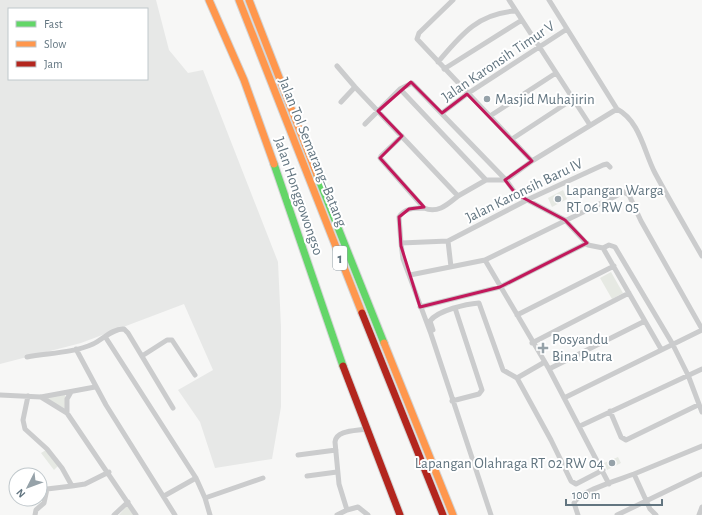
<svg xmlns="http://www.w3.org/2000/svg" width="702" height="515" font-family="'Alegreya Sans',sans-serif">
<rect width="100%" height="100%" fill="#f7f7f6"/>
<path fill="#e7e8e7" fill-rule="evenodd" d="M0 0H156L169 50 188 73 203 70 278 262 281 327V407L272 459 215 468 200 422 178 390 213 370 184 304 81 343 0 364ZM9 9H147V79H9Z"/>
<path fill="#e6e9e3" d="M563 190 567 199 552 207 548 198Z
M611 272 623 293 612 299 600 278Z
M65 394 66 409 44 398Z
M46 450 58 466 54 470 41 453Z
M618 457 621 463 607 470 604 463Z
M128 505 134 515H119Z"/>
<g fill="none" stroke-linecap="round" stroke-linejoin="round">
<defs>
<path id="fast" d="M274 164 343 366
M317 175 384 343"/>
<path id="slow" d="M209 0 244 80 274 164
M239 0 362 313
M249 0 317 175
M384 343 453 515"/>
<path id="jam" d="M362 313 443 515
M343 366 400 515"/>
</defs>
<use href="#fast" stroke="#d3d4d5" stroke-width="9"/>
<use href="#slow" stroke="#d3d4d5" stroke-width="9"/>
<use href="#jam" stroke="#d3d4d5" stroke-width="9"/>
<path stroke="#cbcccd" stroke-width="5" d="M453 0 419 33 417 39 532 161
M509 0 590 125
M549 0 617 109
M438 62C461 35 477 14 515 11
M337 66 355 87 458 196 486 180H506L532 161 617 109
M444 69 522 20
M400 89 486 180
M341 102 355 87
M617 109C640 121 644 152 655 173 670 201 686 228 702 256
M442 113 467 94 567 29
M490 116 556 73
M365 124 400 89 412 83 506 180 516 194 565 220 588 245 603 248 609 245 615 247 672 343 688 375 702 412
M402 136 381 156 380 158 424 208C438 214 448 204 458 196
M512 139 573 99
M424 208C414 208 405 208 399 217L401 243 448 241 451 267
M448 241 529 199 603 165 607 164 610 167
M401 243 403 259 431 334 491 515
M603 248 661 349
M485 260 549 369 609 484
M410 275 485 260 624 192 629 195 641 221 702 329
M420 307 500 287 587 243
M517 315 614 266
M433 330 430 321C438 310 467 304 479 303L503 370 517 378
M106 338 196 478 205 498 210 515
M532 343 629 293
M76 349 106 405 175 515
M142 356 167 340H172L195 375
M27 357C49 353 73 353 93 344 102 340 113 328 124 329L128 333 173 408
M543 363 517 378 551 440 571 481 576 484 603 470
M549 369 645 321
M0 395 41 397 95 387
M28 396 23 420 25 429 47 449 62 468 72 486 85 484 109 472
M41 397 67 413 136 515
M564 398 702 330
M452 401 479 394 482 390 455 308
M610 411 621 437 626 440 698 405
M67 413V399L71 392
M580 426 702 369
M366 429C356 431 336 430 335 442L339 484 347 510 358 507 368 515
M298 455 336 450
M634 474 702 446
M307 476 337 472
M164 496 196 478
M205 498 263 478
M35 515 36 510 44 503 47 489 72 486
M114 515 128 502
M337 515 347 510
M578 515 574 503C579 491 621 479 634 474L650 509 656 515
M617 515 702 474
M699 515 702 507"/>
<use href="#fast" stroke="#63d668" stroke-width="7"/>
<use href="#slow" stroke="#ff974d" stroke-width="7"/>
<use href="#jam" stroke="#b3261e" stroke-width="7"/>
</g>
<path fill="none" stroke="#c2185b" stroke-width="3" stroke-linejoin="round" d="M411 82 442 113 467 94 532 161 505 180 516 194 565 220 587 243 500 287 420 307 401 246 399 217 409 209 424 207 380 158 402 136 378 111Z"/>
<g fill="#96a2a9" stroke="#fff" stroke-width="1.5">
<circle cx="487" cy="99" r="4"/>
<circle cx="558" cy="199" r="4"/>
<path d="M541 342h4v4h4v4h-4v4h-4v-4h-4v-4h4z"/>
<circle cx="612" cy="463" r="4"/>
</g>
<g text-anchor="middle" stroke-width="4" stroke-linejoin="round" paint-order="stroke">
<rect fill="#fff" stroke="#919ea6" stroke-width="1" x="333" y="246" width="14" height="24" rx="3"/>
<g font-size="14" font-weight="bold" fill="#627580">
<text x="340" y="263">1</text>
</g>
<g font-size="15" fill="#627580" stroke="#fff">
<text transform="translate(498 61) rotate(-34)" y="5">Jalan Karonsih Timur V</text>
<text transform="translate(313 152) rotate(68)" y="5">Jalan Tol Semarang–Batang</text>
<text transform="translate(524 190) rotate(-26)" y="5">Jalan Karonsih Baru IV</text>
<text transform="translate(299 196) rotate(71)" y="5">Jalan Honggowongso</text>
</g>
<g font-size="15" fill="#627580" stroke="#fff" text-anchor="start">
<text x="495" y="104">Masjid Muhajirin</text>
<text x="566" y="195">Lapangan Warga<tspan x="566" dy="17">RT 06 RW 05</tspan></text>
<text x="552" y="344">Posyandu<tspan x="552" dy="17">Bina Putra</tspan></text>
<text x="604" y="468" text-anchor="end">Lapangan Olahraga RT 02 RW 04</text>
</g>
</g>
<rect x="8" y="8" width="140" height="72" fill="#ffffff" stroke="#c0c8cc"/>
<rect x="16" y="21" width="20" height="6" fill="#63d668" stroke="#c0c8cc"/>
<text x="44" y="28" font-size="12" fill="#627580">Fast</text>
<rect x="16" y="41" width="20" height="6" fill="#ff974d" stroke="#c0c8cc"/>
<text x="44" y="48" font-size="12" fill="#627580">Slow</text>
<rect x="16" y="61" width="20" height="6" fill="#b3261e" stroke="#c0c8cc"/>
<text x="44" y="68" font-size="12" fill="#627580">Jam</text>
<g transform="translate(28 487) rotate(228)"><circle r="19" fill="#ffffff" stroke="#c0c8cc"/>
<path d="M0-3L7 15L0 10L-7 15Z" fill="#96a2a9"/>
<text y="-6" font-size="11" font-weight="bold" text-anchor="middle" fill="#627580">N</text>
</g>
<path d="M566 499v6h96v-6" fill="none" stroke="#627580" stroke-width="2"/>
<text x="572" y="499" font-size="12" fill="#627580" stroke="#ffffff" stroke-width="3" paint-order="stroke">100 m</text>
</svg>
